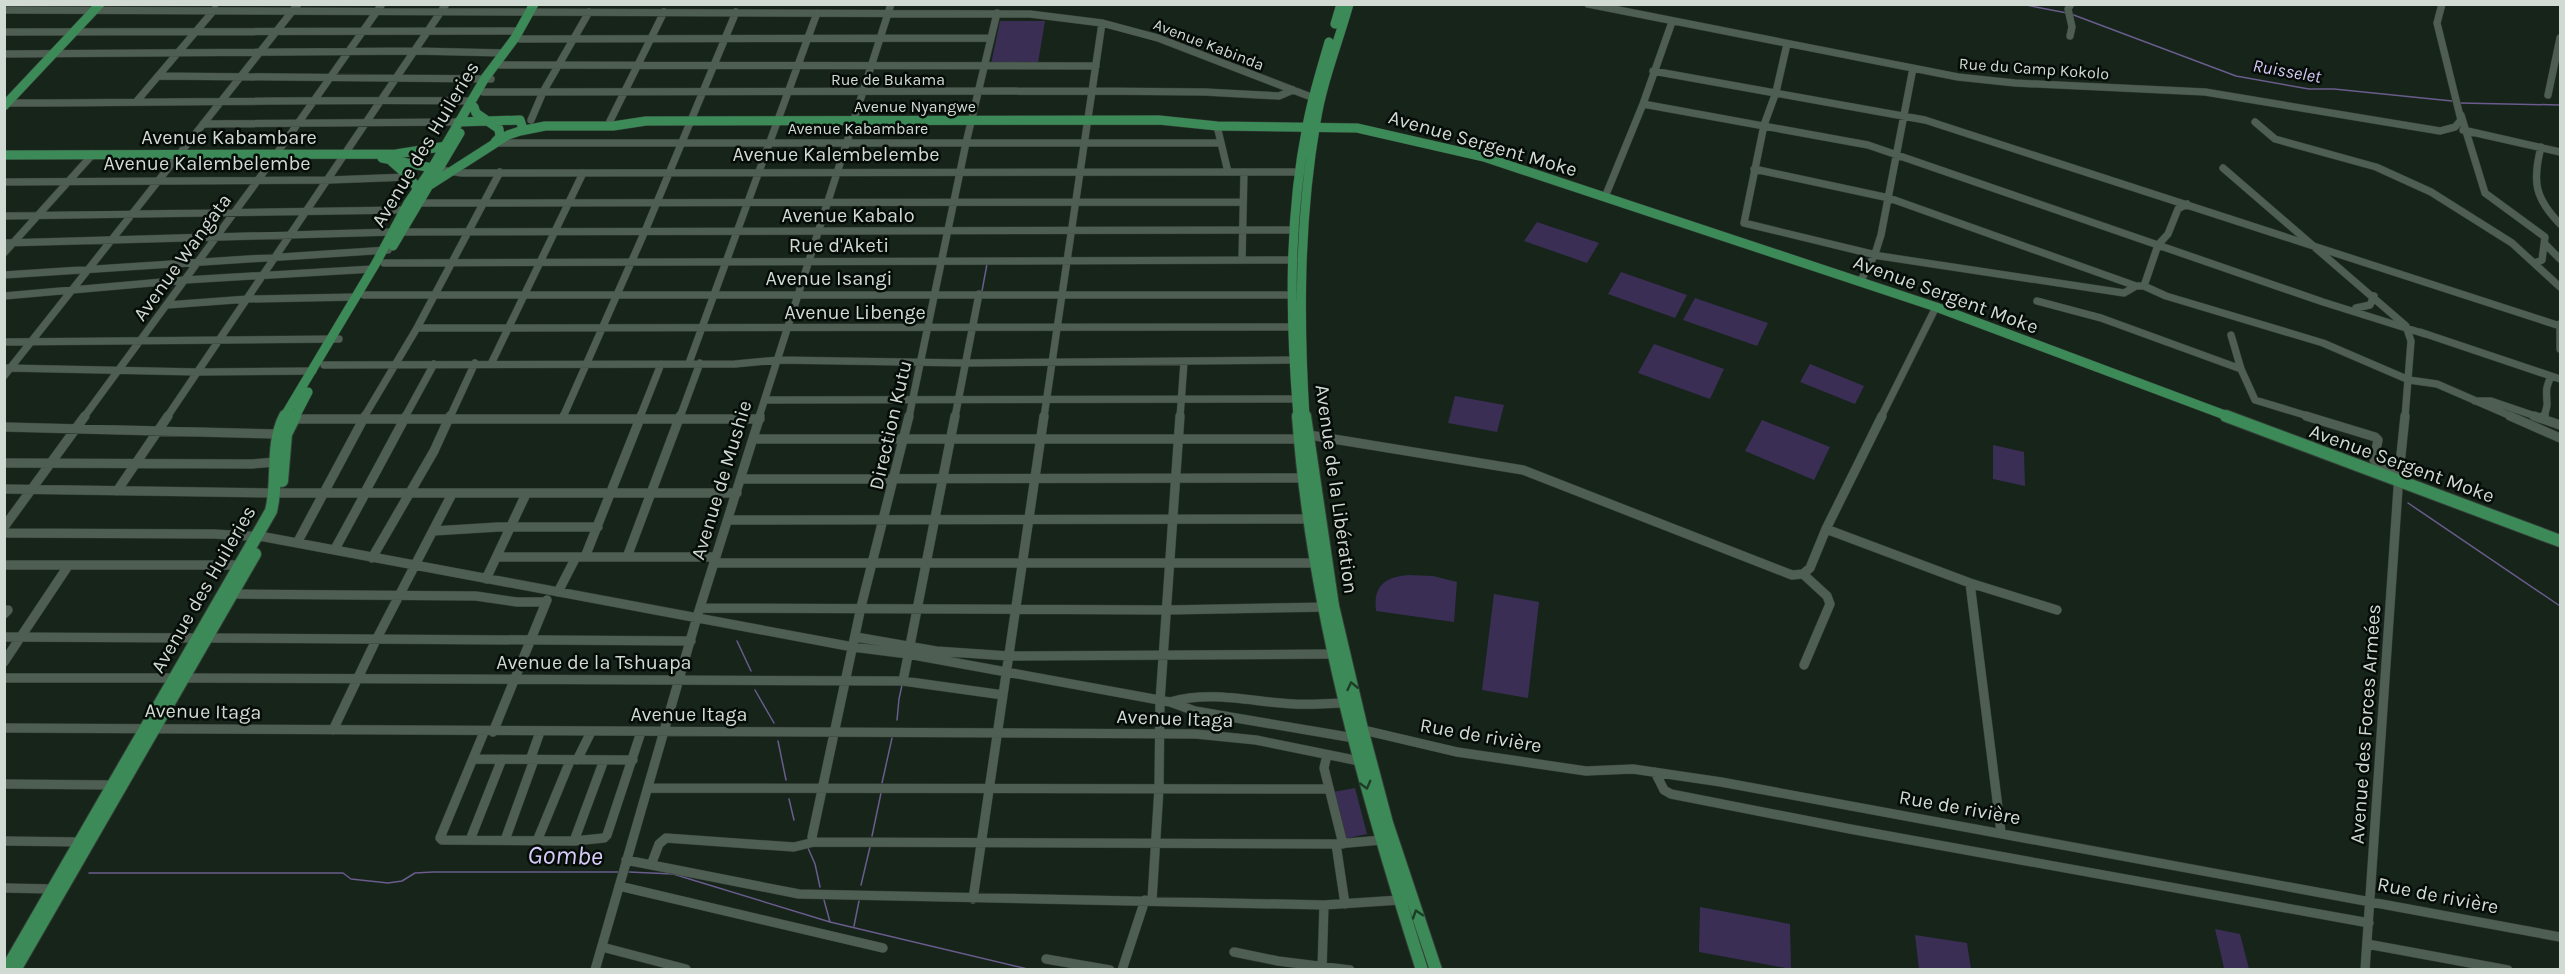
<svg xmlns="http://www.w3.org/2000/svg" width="2565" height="974" font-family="Karla,sans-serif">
<rect width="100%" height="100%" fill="#16241a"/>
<path fill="#3a2e55" d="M1000 21H1045L1038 63 991 64Z
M1537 222 1599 243 1587 263 1524 241Z
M1621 272 1687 295 1675 318 1608 294Z
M1695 298 1768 323 1757 346 1683 320Z
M1654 344 1724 369 1710 399 1638 373Z
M1810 364 1864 386 1855 404 1800 382Z
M1455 396 1504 405 1497 432 1448 423Z
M1762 420 1830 447 1814 480 1745 451Z
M1993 445 2024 452 2025 486 1993 479Z
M1408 575 1433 576 1457 582 1454 622 1376 611C1373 586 1385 577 1408 575Z
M1494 594 1539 602 1528 698 1482 690Z
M1355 788 1367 834 1344 839 1333 792Z
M1700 907 1790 924 1791 969 1699 952Z
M2215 929 2240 934 2249 969 2224 968Z
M1915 935 1967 943 1971 969H1919Z"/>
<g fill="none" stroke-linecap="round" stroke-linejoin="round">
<path stroke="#6a5c8d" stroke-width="1.5" d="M2021 4 2067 13
M2071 14 2236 76 2309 89H2334L2452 101
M2460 103 2560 105
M982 291 987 264
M2408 503 2560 606
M737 641 751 671
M755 690 774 723
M899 699 902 685
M897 720 899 699
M778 741 786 780
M882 783 892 738
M789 799 794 820
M872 836 881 793
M808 848 815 864 820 887
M629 872 673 874 830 922 1032 970
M89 873H343L351 879 388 883 402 881 415 873 433 872H618
M861 885 870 847
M824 900 830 922
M854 926 859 901"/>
<defs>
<path id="minor-far1" d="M1588 4 1958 77 2015 83 2205 92 2440 131 2455 127 2461 120 2437 23 2442 4
M4 10 1030 14 1102 23 1158 38 1319 100
M4 32 519 31
M2070 36 2072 27 2068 9 2071 4
M520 39 991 38
M1787 44 1776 92 1764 125 1744 223 1880 256 2124 293 2136 286H2144L2158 245 2168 234 2178 209 2187 204
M4 54 416 51 504 53
M500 65 1096 66
M1653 71 1925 120 2560 326
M159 76 491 79
M483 92 1093 91 1205 92 1279 96 1293 90
M2548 95 2560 38
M136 102 215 9
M7 103C162 103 316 99 471 101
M1643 104 1868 145 2323 302 2425 334
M2461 115 2485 193 2545 237 2542 260 2535 263
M531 120 543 92 589 12
M610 121 664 12
M2255 122 2275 139 2376 167 2431 192 2512 243 2560 287
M203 124 458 122
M1217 126 1228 172
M2463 130 2560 152
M496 143H1220
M2541 147C2532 182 2535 198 2560 224
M2223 168 2406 326 2411 341 2405 417
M1754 169 1889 198 2136 286
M440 170 462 173 1305 172
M4 182 329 180 409 177
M1605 197 1643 104 1672 22
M417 203 1243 202
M4 216 403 210
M401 232 1295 230
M4 243 393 232
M2545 244 2560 259
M4 253 93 154
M1242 260 1244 172
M384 263 1294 260
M4 275 388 250
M1860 282 1875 254 1881 235 1913 68
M2144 286 2166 296 2323 343 2409 380 2437 384 2513 417
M364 295H1293
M4 296 185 280 373 269
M2037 301 2101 318 2241 369 2255 400 2311 417
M167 305 248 299 356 297
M2356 308 2370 305 2374 296
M2560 324V349
M417 328 1298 327
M2420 332 2560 379
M2231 335 2241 369
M4 342 339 339
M689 363 817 13
M491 364 583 173
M324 365 735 364 778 360 966 363 1294 360
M7 368 198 372 313 371
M4 376 298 4
M765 400 1295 399
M2475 401H2491L2538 417
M84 417 258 180 382 4
M167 417 446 4
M364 417 417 328 500 172
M405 417 434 364
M450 417 475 363
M563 417 645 231 736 12
M640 417 661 364
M680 417 700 363
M759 417 891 4
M909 417 966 143 997 13
M955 417 979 294
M1044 417 1102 23
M1180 417 1184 362
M1881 417 1936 307
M2545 417C2544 412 2548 408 2547 402 2546 389 2546 388 2551 376"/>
<path id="minor" d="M2306 416 2375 437 2378 440 2374 460 2399 474
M2510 416 2560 438
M2534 416 2560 425
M2544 416 2545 419
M563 418 564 416
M289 419H760
M4 427 278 434
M1303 434 1523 470 1792 575 1803 574 1810 568 1826 529 1882 416
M754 439H1305
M4 463 252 464 276 462
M741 479 1304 478
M4 489 275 493
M117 491 168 416
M281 493H737
M364 494 406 416
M728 520 1308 519
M4 527 85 416
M1826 529 1970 583 2057 610
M433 531 498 527H598
M4 533 214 534 265 537 853 647 908 654 1170 702 1195 711 1354 738
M297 543 365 416
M335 549 365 494
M497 557H716
M585 557 641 416
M627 557 680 416
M372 558 434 451 450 416
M714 563H1316
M4 565H244
M1803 574 1827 596 1830 604 1804 665
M486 579 526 494
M1970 583 2001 832
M558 592 576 557
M232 594 476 596 517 602H545
M700 608 1167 610 1329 607
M4 614 8 610
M4 637 197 638
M856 637 936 651 1009 656 1333 654
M207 638 691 641
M4 662 68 566
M4 678H174
M183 678 903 681 1003 695
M903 681 955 416
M1170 702C1212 690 1252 702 1294 704 1311 705 1328 703 1345 703
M4 728 1196 734 1256 740 1364 762
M1359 729 1457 752 1586 771 1633 769 1721 782 2560 937
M333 730 376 640 452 494
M484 732 440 838 442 840 574 841 604 838 607 835 641 732
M493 732 547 600
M1327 755 1324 768 1343 844
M473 759 633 760
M530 760 540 732
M577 760 591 732
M1655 772 1664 790 1671 794 1850 829 2369 923
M4 784 113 785
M649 788 1329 789
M470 840 502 759
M505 840 534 760
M4 841 82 842
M537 841 570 761
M574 841 604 760
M814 842 812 837 861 607 909 416
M814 842 1336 844 1382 840
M1336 844 1345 904
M626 860 799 894 1324 905 1400 900
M651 865 659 844 666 838 794 847 814 842
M619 886 883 948
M4 888 53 889
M973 899 1044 416
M1152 900 1159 788 1160 701 1180 416
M2367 944 2508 970
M602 947 686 969
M1234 952 1278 961 1350 970
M1046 959 1110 970
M595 970 697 617 760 416
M1122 970 1145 900
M1322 970 1324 905
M2365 970 2399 474 2405 416"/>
<path id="major-far1" d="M1335 24 1341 4
M4 106 100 4
M474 107 476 113 499 129 500 137 495 142
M458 122 520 120 523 129
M4 155 396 154 447 146
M382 158 437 169
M391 161 409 177 418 189
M430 185 508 135 520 131 545 126H613L646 121 1159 120 1217 126 1357 128 1484 157 1936 307 2230 417
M393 246 460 133
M284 417 376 263 408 203 432 168 485 78 515 38 534 4
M295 417 308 392
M1298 417C1290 321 1288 221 1307 126 1312 98 1321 70 1329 42
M1305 417C1299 319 1299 220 1316 122 1322 83 1338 43 1349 4"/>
<path id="major" d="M1298 416C1312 606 1364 789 1422 970
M1305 416 1333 606 1362 729 1387 823 1436 970
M2226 416 2560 541
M282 481 286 434 295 416
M6 970 271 511C279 480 270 445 285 416
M15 970 255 554"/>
</defs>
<use href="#minor-far1" stroke="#343e36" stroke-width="8"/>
<use href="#minor" stroke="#343e36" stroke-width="10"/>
<use href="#major-far1" stroke="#343e36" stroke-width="10"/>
<use href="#major" stroke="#343e36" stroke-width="14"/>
<use href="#minor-far1" stroke="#4f5e52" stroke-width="7"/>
<use href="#minor" stroke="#4f5e52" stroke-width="9"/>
<use href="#major-far1" stroke="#3c8a57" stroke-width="9"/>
<use href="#major" stroke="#3c8a57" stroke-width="12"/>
</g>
<defs><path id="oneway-chevron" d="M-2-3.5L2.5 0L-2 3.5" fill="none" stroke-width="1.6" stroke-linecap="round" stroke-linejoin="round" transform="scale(1.5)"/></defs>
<g stroke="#1c3e27">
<use href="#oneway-chevron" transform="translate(1352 686) rotate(-103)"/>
<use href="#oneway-chevron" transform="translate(1366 785) rotate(75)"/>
<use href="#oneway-chevron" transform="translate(1417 914) rotate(-108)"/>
</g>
<g text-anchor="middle" stroke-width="5" stroke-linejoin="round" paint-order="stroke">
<g font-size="16" fill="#d1dad3" stroke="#060c07">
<text transform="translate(1209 44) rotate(21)" y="6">Avenue Kabinda</text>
<text transform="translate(2034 68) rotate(4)" y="6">Rue du Camp Kokolo</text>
<text x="888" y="85">Rue de Bukama</text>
<text x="915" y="112">Avenue Nyangwe</text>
<text x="858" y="134">Avenue Kabambare</text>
</g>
<g font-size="18" font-style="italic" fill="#d7cbf9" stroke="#060c07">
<text transform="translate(2287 71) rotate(10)" y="6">Ruisselet</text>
</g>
<g font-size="20" fill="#d1dad3" stroke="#060c07">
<text x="229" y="144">Avenue Kabambare</text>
<text transform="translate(1483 143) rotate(16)" y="7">Avenue Sergent Moke</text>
<text transform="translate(425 144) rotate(-59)" y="7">Avenue des Huileries</text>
<text x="836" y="161">Avenue Kalembelembe</text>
<text x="207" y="170">Avenue Kalembelembe</text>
<text x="848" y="222">Avenue Kabalo</text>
<text x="839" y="252">Rue d'Aketi</text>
<text transform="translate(182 257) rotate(-54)" y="7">Avenue Wangata</text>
<text x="829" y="285">Avenue Isangi</text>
<text transform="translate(1946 294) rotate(20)" y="7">Avenue Sergent Moke</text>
<text x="855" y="319">Avenue Libenge</text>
<text transform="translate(890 425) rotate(-77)" y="7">Direction Kutu</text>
<text transform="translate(2402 463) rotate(20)" y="7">Avenue Sergent Moke</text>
<text transform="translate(721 480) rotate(-73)" y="7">Avenue de Mushie</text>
<text transform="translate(1337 489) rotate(82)" y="7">Avenue de la Libération</text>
<text transform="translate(203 589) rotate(-60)" y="7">Avenue des Huileries</text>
<text x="594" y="669">Avenue de la Tshuapa</text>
<text transform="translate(203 711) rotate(1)" y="7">Avenue Itaga</text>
<text x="689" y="721">Avenue Itaga</text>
<text transform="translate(1175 718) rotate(2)" y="7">Avenue Itaga</text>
<text transform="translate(2365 724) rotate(-86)" y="7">Avenue des Forces Armées</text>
<text transform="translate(1481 735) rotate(10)" y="7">Rue de rivière</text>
<text transform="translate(1960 807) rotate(10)" y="7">Rue de rivière</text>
<text transform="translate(2438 895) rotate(11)" y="7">Rue de rivière</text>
</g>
<g font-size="26" font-style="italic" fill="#d7cbf9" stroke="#060c07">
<text transform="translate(565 855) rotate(1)" y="9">Gombe</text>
</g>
</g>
<rect width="2565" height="974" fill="none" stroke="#d1dad3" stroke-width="12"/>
</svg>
